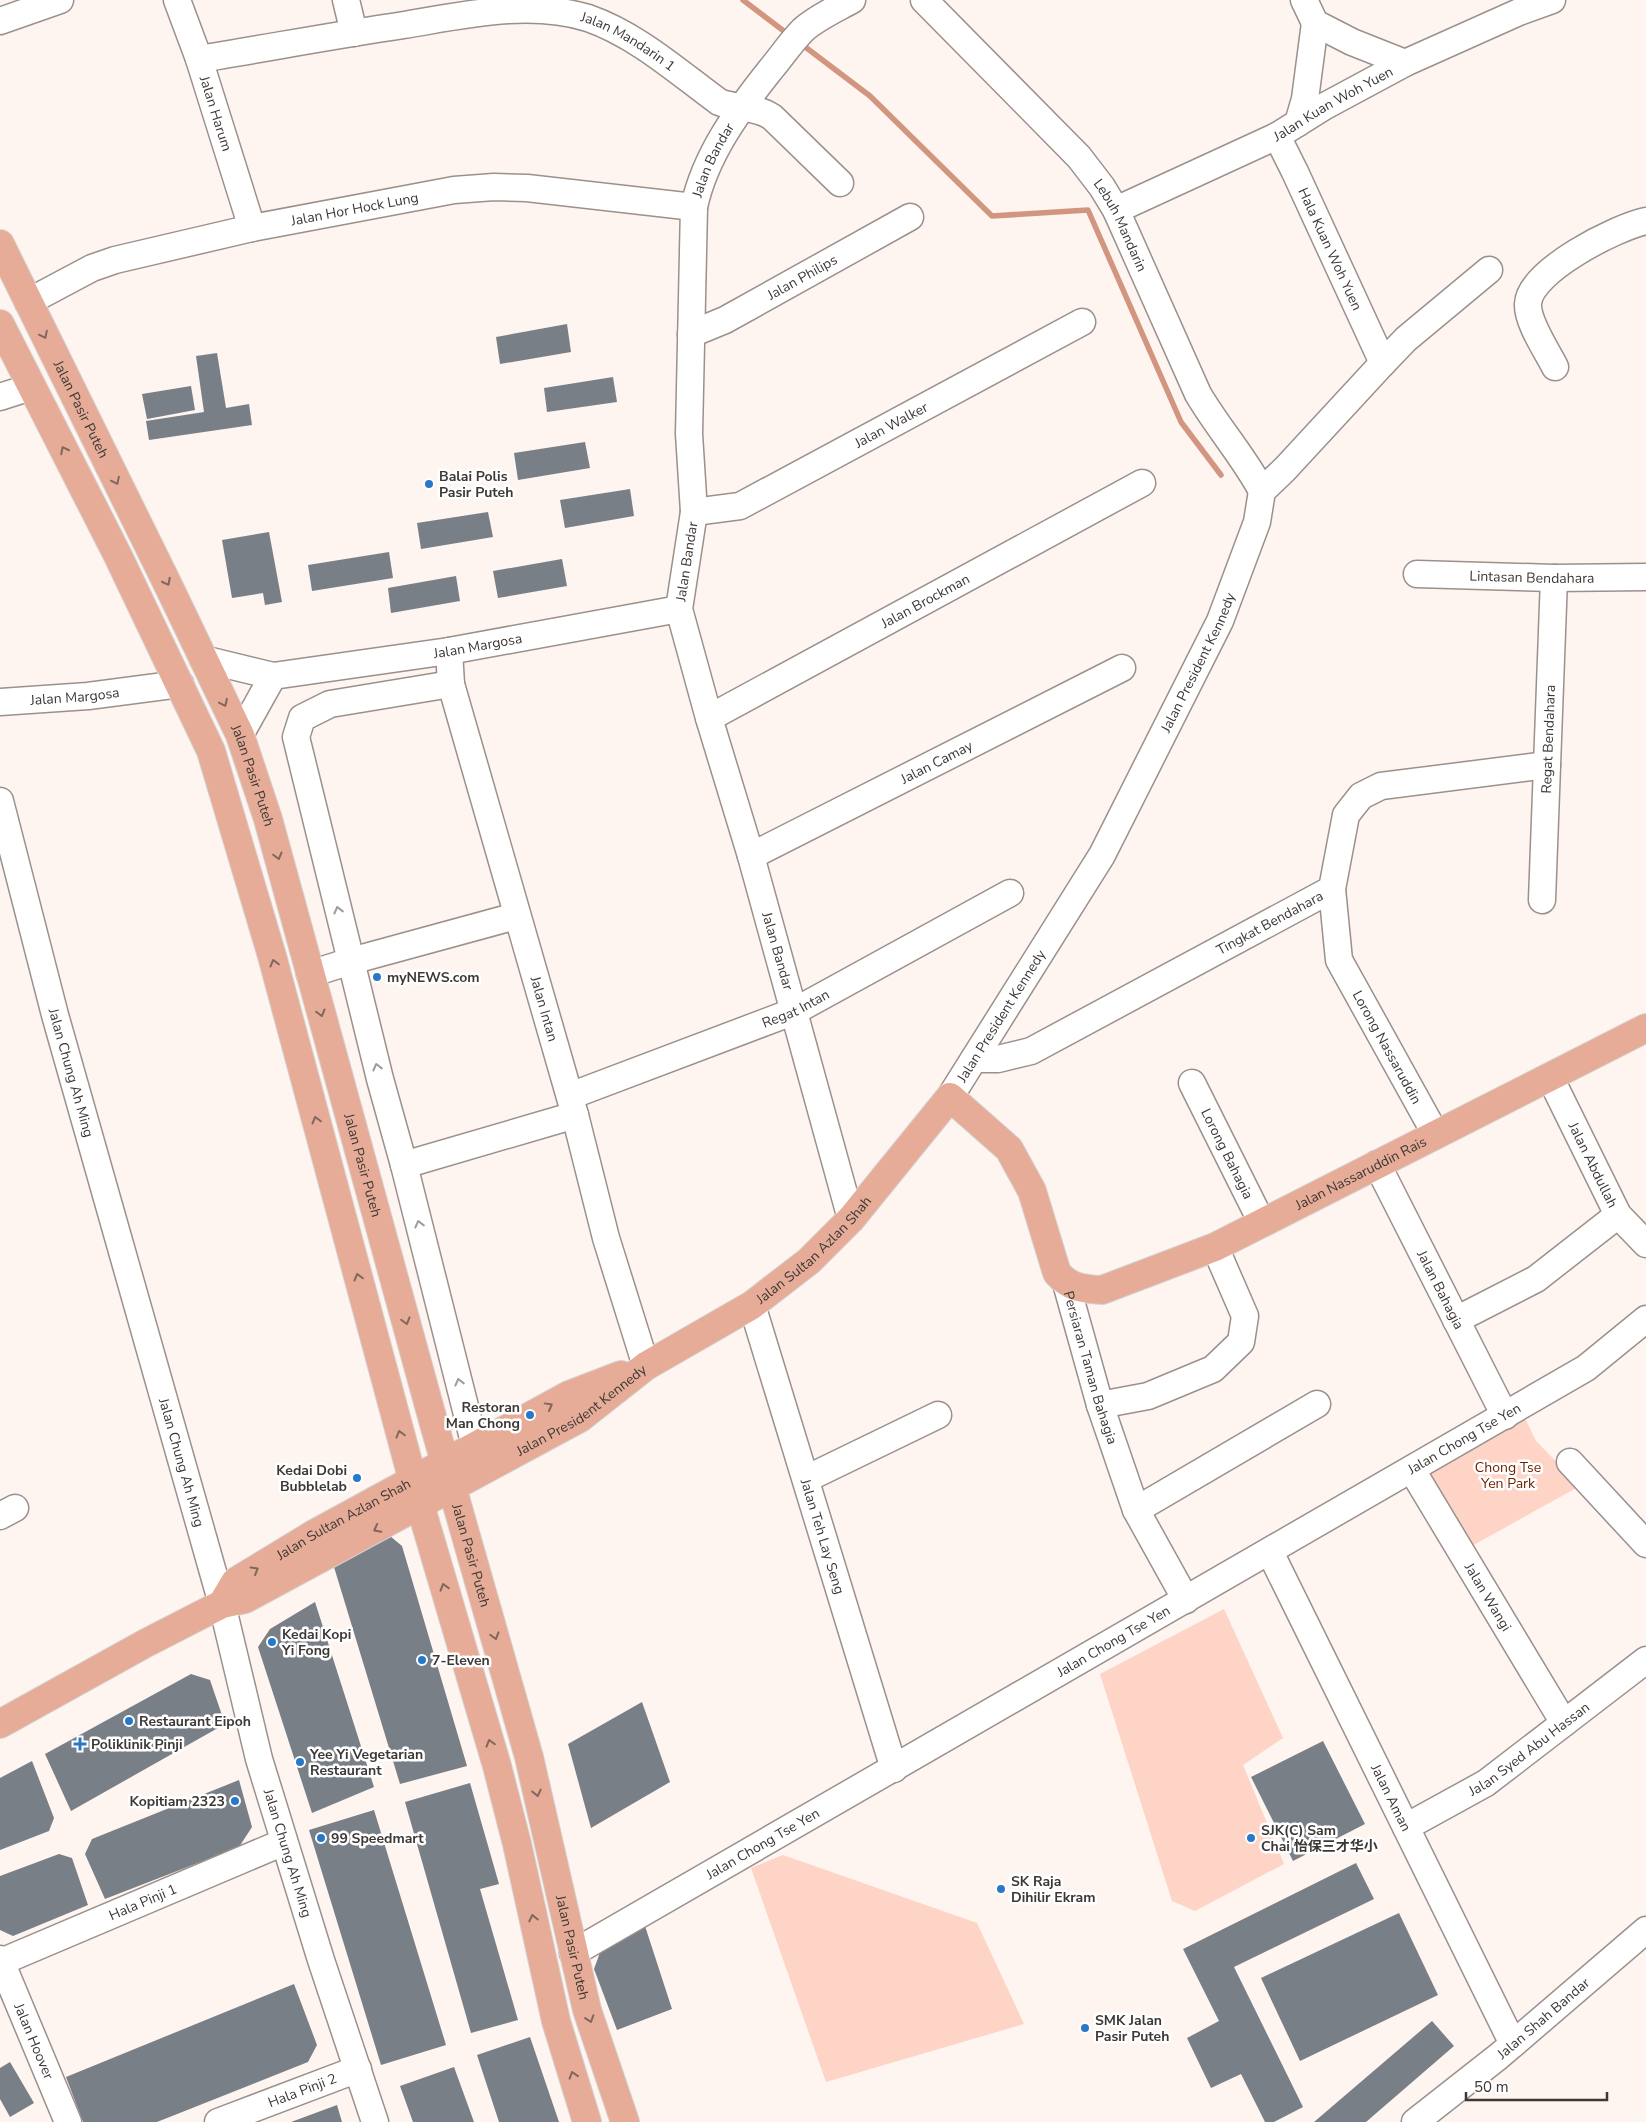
<svg xmlns="http://www.w3.org/2000/svg" width="1646" height="2122" font-family="'Nunito Sans','Noto Sans SC',sans-serif">
<rect width="100%" height="100%" fill="#fef4f0"/>
<path fill="#fdd4c6" d="M1524 1416 1536 1441 1580 1486 1470 1547 1425 1473Z
M1224 1609 1283 1738 1243 1765 1284 1864 1195 1911 1172 1901 1100 1674Z
M783 1855 977 1923 1024 2024 826 2082 751 1868Z"/>
<g fill="none" stroke-linecap="round" stroke-linejoin="round">
<path stroke="#d29580" stroke-width="5.5" d="M743 0 789 35
M800 43 870 96 992 216 1088 210 1181 422 1221 475"/>
</g>
<path fill="#787f87" d="M567 324 571 352 500 364 496 337Z
M217 353 226 408 249 404 252 425 149 440 146 421 204 412 196 356Z
M613 377 617 402 547 412 544 388Z
M191 386 195 410 147 419 142 394Z
M585 442 590 468 518 480 514 453Z
M630 489 634 516 565 528 560 500Z
M488 512 493 537 421 549 417 523Z
M269 532 282 602 265 605 263 593 232 598 222 540Z
M389 552 393 578 312 591 308 565Z
M562 559 567 586 498 598 493 571Z
M456 576 460 601 391 613 388 588Z
M390 1536 402 1546 467 1766 400 1784 334 1567Z
M315 1602 374 1787 312 1813 258 1647 270 1629Z
M191 1674 210 1680 225 1724 71 1811 45 1754Z
M642 1702 670 1782 591 1828 568 1744Z
M1323 1741 1365 1824 1293 1861 1251 1777Z
M32 1761 54 1818 49 1831 0 1850V1778Z
M239 1780 252 1827 239 1847 105 1899 85 1854 92 1839Z
M470 1783 499 1884 480 1889 518 2020 471 2033 405 1802Z
M374 1810 446 2045 381 2065 309 1830Z
M59 1854 72 1858 88 1905 13 1936 0 1930V1876Z
M1356 1863 1374 1899 1234 1967 1303 2107 1274 2122H1265L1241 2074 1211 2088 1187 2038 1219 2021 1183 1949Z
M1399 1913 1438 1995 1300 2061 1261 1978Z
M645 1926 672 2009 617 2030 594 1969 602 1947Z
M294 1984 317 2045 308 2062 157 2122H83L66 2077Z
M1432 2021 1454 2046 1366 2122H1314Z
M530 2037 559 2122H499L477 2055Z
M10 2062 34 2103 10 2117 0 2099V2068Z
M454 2067 474 2122H413L400 2086Z
M337 2105 342 2122H291Z"/>
<g fill="none" stroke-linecap="round" stroke-linejoin="round">
<defs>
<g id="minor">
<path id="s1" d="M177 0 199 59 252 228"/>
<path d="M346 0 354 33"/>
<path id="s2" d="M924 0 1079 157 1102 187 1116 210 1198 394C1218 428 1244 457 1262 491"/>
<path d="M1304 0 1315 23 1352 42 1405 63"/>
<path d="M0 21 60 0"/>
<path id="s3" d="M199 59C267 48 336 35 404 25 465 15 528 0 588 18 637 35 678 72 719 102 737 109 756 106 772 117L840 183"/>
<path d="M1298 123 1305 99 1315 23"/>
<path id="s4" d="M1277 136 1295 172 1383 363"/>
<path id="s5" d="M1116 210 1277 136 1325 106 1405 63 1519 12 1552 0"/>
<path id="s6" d="M28 302 92 268 115 260 252 228 454 190 494 187 527 188 694 207"/>
<path id="s7" d="M691 334 725 320 910 217"/>
<path d="M1555 367C1547 351 1527 322 1528 304 1529 271 1617 227 1646 221"/>
<path d="M0 397 31 387"/>
<path id="s8" d="M694 512 740 506 1082 322"/>
<path id="s9" d="M1417 574 1554 578 1646 577"/>
<path id="s10" d="M449 651 451 684 575 1115 606 1238 646 1366"/>
<path id="s11" d="M203 659 273 676 449 651 679 609"/>
<path d="M451 684 330 704 302 718 296 737 380 1079 404 1165 475 1446"/>
<path id="s12" d="M0 702 88 696 180 684"/>
<path id="s13" d="M709 718 1142 483"/>
<path d="M240 735 273 676"/>
<path id="s14" d="M0 801 55 1015 222 1604 259 1759 321 1960 375 2122"/>
<path id="s15" d="M751 856 1122 668"/>
<path id="s16" d="M1332 889 1339 960 1436 1135"/>
<path id="s17" d="M1542 900 1554 578"/>
<path d="M310 974 351 961 516 916"/>
<path id="s18" d="M974 1059H998L1031 1051 1332 889 1346 815 1361 796 1381 786 1547 765"/>
<path id="s19" d="M1550 1077 1618 1215 1646 1244"/>
<path id="s20" d="M1192 1083 1262 1223"/>
<path id="s21" d="M570 1096 795 1011 1010 893"/>
<path id="s22" d="M950 1097 1102 855 1220 621 1257 522 1262 491 1285 469 1383 363 1406 339 1489 270"/>
<path id="s23" d="M1377 1164 1505 1416"/>
<path d="M404 1165 575 1115"/>
<path id="s24" d="M851 1219 751 856 709 718 679 609 694 512 689 434 694 207C705 155 739 109 771 69 782 56 791 42 803 30 816 18 836 9 852 0"/>
<path id="s25" d="M1066 1283 1100 1405 1136 1510 1186 1600"/>
<path id="s26" d="M752 1305 894 1769"/>
<path d="M1456 1320 1536 1279 1618 1215"/>
<path d="M1100 1405 1148 1396 1213 1369 1241 1342 1245 1316 1215 1247"/>
<path d="M1570 1462 1646 1544"/>
<path id="s27" d="M1412 1470 1564 1723"/>
<path d="M806 1479 938 1415"/>
<path d="M1136 1510 1317 1404"/>
<path d="M0 1516 15 1508"/>
<path id="s28" d="M1270 1552 1513 2044"/>
<path id="s29" d="M1406 1827 1486 1783 1646 1660"/>
<path id="s30" d="M573 1953 1586 1368 1646 1319"/>
<path id="s31" d="M0 1959 68 2122"/>
<path id="s32" d="M1 1962 284 1842"/>
<path id="s33" d="M218 2122 358 2069"/>
<path id="s34" d="M1415 2122 1499 2056 1646 1930"/>
</g>
<g id="major">
<path id="s35" d="M0 244 169 587 240 735 268 819 434 1424 529 1757 587 2010 625 2122"/>
<path d="M0 324 118 556 211 751 272 956 413 1481 497 1766 517 1844 556 2021 587 2122"/>
<path id="s36" d="M222 1604 235 1582 314 1534 569 1395 621 1375"/>
<path id="s37" d="M0 1724 146 1643 222 1604 245 1599 580 1418 646 1366 752 1305 809 1261 851 1219 950 1097 1009 1149 1032 1191 1057 1273C1070 1288 1083 1289 1102 1290L1215 1247 1646 1028"/>
</g>
</defs>
<use href="#minor" stroke="#9b908c" stroke-width="29"/>
<use href="#major" stroke="#d4d3d3" stroke-width="30"/>
<use href="#minor" stroke="#fff" stroke-width="26"/>
<use href="#major" stroke="#e6ac97" stroke-width="28"/>
</g>
<defs><path id="oneway-chevron" d="M-2-3.5L2.5 0L-2 3.5" fill="none" stroke-width="1.6" stroke-linecap="round" stroke-linejoin="round" transform="scale(1.25)"/></defs>
<g stroke="#80665d">
<use href="#oneway-chevron" transform="translate(44 335) rotate(64)"/>
<use href="#oneway-chevron" transform="translate(64 450) rotate(-117)"/>
<use href="#oneway-chevron" transform="translate(116 481) rotate(64)"/>
<use href="#oneway-chevron" transform="translate(167 582) rotate(63)"/>
<use href="#oneway-chevron" transform="translate(224 703) rotate(65)"/>
<use href="#oneway-chevron" transform="translate(278 856) rotate(75)"/>
<use href="#oneway-chevron" transform="translate(274 963) rotate(-105)"/>
<use href="#oneway-chevron" transform="translate(321 1013) rotate(75)"/>
<use href="#oneway-chevron" transform="translate(316 1120) rotate(-105)"/>
<use href="#oneway-chevron" transform="translate(358 1277) rotate(-105)"/>
<use href="#oneway-chevron" transform="translate(406 1321) rotate(74)"/>
<use href="#oneway-chevron" transform="translate(549 1406) rotate(-29)"/>
<use href="#oneway-chevron" transform="translate(400 1434) rotate(-105)"/>
<use href="#oneway-chevron" transform="translate(377 1529) rotate(152)"/>
<use href="#oneway-chevron" transform="translate(255 1570) rotate(-31)"/>
<use href="#oneway-chevron" transform="translate(444 1587) rotate(-106)"/>
<use href="#oneway-chevron" transform="translate(495 1636) rotate(74)"/>
<use href="#oneway-chevron" transform="translate(490 1743) rotate(-106)"/>
<use href="#oneway-chevron" transform="translate(537 1793) rotate(78)"/>
<use href="#oneway-chevron" transform="translate(533 1918) rotate(-102)"/>
<use href="#oneway-chevron" transform="translate(590 2019) rotate(71)"/>
<use href="#oneway-chevron" transform="translate(573 2075) rotate(-107)"/>
</g>
<g stroke="#9e9c9a">
<use href="#oneway-chevron" transform="translate(338 910) rotate(-104)"/>
<use href="#oneway-chevron" transform="translate(377 1067) rotate(-104)"/>
<use href="#oneway-chevron" transform="translate(419 1224) rotate(-104)"/>
<use href="#oneway-chevron" transform="translate(459 1382) rotate(-104)"/>
</g>
<g fill="#2778c7" stroke="#fff" stroke-width="2">
<circle cx="429" cy="484" r="5"/>
<circle cx="377" cy="977" r="5"/>
<circle cx="530" cy="1415" r="5"/>
<circle cx="357" cy="1478" r="5"/>
<circle cx="272" cy="1642" r="5"/>
<circle cx="422" cy="1660" r="5"/>
<circle cx="129" cy="1721" r="5"/>
<path d="M77.5 1736.5h5v5h5v5h-5v5h-5v-5h-5v-5h5z"/>
<circle cx="300" cy="1762" r="5"/>
<circle cx="235" cy="1801" r="5"/>
<circle cx="321" cy="1838" r="5"/>
<circle cx="1251" cy="1838" r="5"/>
<circle cx="1001" cy="1889" r="5"/>
<circle cx="1085" cy="2028" r="5"/>
</g>
<g text-anchor="middle" stroke-width="5" stroke-linejoin="round" paint-order="stroke">
<g font-size="14" fill="#3c3836" stroke="#fff">
<text dy="5" stroke="none"><textPath href="#s3" startOffset="440">Jalan Mandarin 1</textPath></text>
<text dy="5" stroke="none"><textPath href="#s5" startOffset="242">Jalan Kuan Woh Yuen</textPath></text>
<text dy="5" stroke="none"><textPath href="#s1" startOffset="120">Jalan Harum</textPath></text>
<text dy="5" stroke="none"><textPath href="#s24" startOffset="1088">Jalan Bandar</textPath></text>
<text dy="5" stroke="none"><textPath href="#s6" startOffset="342">Jalan Hor Hock Lung</textPath></text>
<text dy="5" stroke="none"><textPath href="#s2" startOffset="301">Lebuh Mandarin</textPath></text>
<text dy="5" stroke="none"><textPath href="#s4" startOffset="125">Hala Kuan Woh Yuen</textPath></text>
<text dy="5" stroke="none"><textPath href="#s7" startOffset="125">Jalan Philips</textPath></text>
<text dy="5" stroke="none"><textPath href="#s35" startOffset="184">Jalan Pasir Puteh</textPath></text>
<text dy="5" stroke="none"><textPath href="#s8" startOffset="218">Jalan Walker</textPath></text>
<text dy="5" stroke="none"><textPath href="#s24" startOffset="682">Jalan Bandar</textPath></text>
<text dy="5" stroke="none"><textPath href="#s9" startOffset="115">Lintasan Bendahara</textPath></text>
<text dy="5" stroke="none"><textPath href="#s13" startOffset="246">Jalan Brockman</textPath></text>
<text dy="5" stroke="none"><textPath href="#s11" startOffset="279">Jalan Margosa</textPath></text>
<text dy="5" stroke="none"><textPath href="#s22" startOffset="501">Jalan President Kennedy</textPath></text>
<text dy="5" stroke="none"><textPath href="#s12" startOffset="75">Jalan Margosa</textPath></text>
<text dy="5" stroke="none"><textPath href="#s17" startOffset="161">Regat Bendahara</textPath></text>
<text dy="5" stroke="none"><textPath href="#s15" startOffset="208">Jalan Camay</textPath></text>
<text dy="5" stroke="none"><textPath href="#s35" startOffset="589">Jalan Pasir Puteh</textPath></text>
<text dy="5" stroke="none"><textPath href="#s18" startOffset="329">Tingkat Bendahara</textPath></text>
<text transform="translate(778 951) rotate(74)" y="5">Jalan Bandar</text>
<text dy="5" stroke="none"><textPath href="#s21" startOffset="242">Regat Intan</textPath></text>
<text dy="5" stroke="none"><textPath href="#s10" startOffset="371">Jalan Intan</textPath></text>
<text dy="5" stroke="none"><textPath href="#s22" startOffset="96">Jalan President Kennedy</textPath></text>
<text dy="5" stroke="none"><textPath href="#s16" startOffset="171">Lorong Nassaruddin</textPath></text>
<text dy="5" stroke="none"><textPath href="#s14" startOffset="281">Jalan Chung Ah Ming</textPath></text>
<text dy="5" stroke="none"><textPath href="#s20" startOffset="79">Lorong Bahagia</textPath></text>
<text dy="5" stroke="none"><textPath href="#s35" startOffset="994">Jalan Pasir Puteh</textPath></text>
<text dy="5" stroke="none"><textPath href="#s19" startOffset="98">Jalan Abdullah</textPath></text>
<text dy="5" stroke="none"><textPath href="#s37" startOffset="1698">Jalan Nassaruddin Rais</textPath></text>
<text dy="5" stroke="none"><textPath href="#s37" startOffset="946">Jalan Sultan Azlan Shah</textPath></text>
<text dy="5" stroke="none"><textPath href="#s23" startOffset="141">Jalan Bahagia</textPath></text>
<text dy="5" stroke="none"><textPath href="#s25" startOffset="88">Persiaran Taman Bahagia</textPath></text>
<text dy="5" stroke="none"><textPath href="#s37" startOffset="662">Jalan President Kennedy</textPath></text>
<text dy="5" stroke="none"><textPath href="#s30" startOffset="1029">Jalan Chong Tse Yen</textPath></text>
<text dy="5" stroke="none"><textPath href="#s14" startOffset="686">Jalan Chung Ah Ming</textPath></text>
<text dy="5" stroke="none"><textPath href="#s36" startOffset="151">Jalan Sultan Azlan Shah</textPath></text>
<text dy="5" stroke="none"><textPath href="#s26" startOffset="242">Jalan Teh Lay Seng</textPath></text>
<text dy="5" stroke="none"><textPath href="#s35" startOffset="1399">Jalan Pasir Puteh</textPath></text>
<text dy="5" stroke="none"><textPath href="#s27" startOffset="148">Jalan Wangi</textPath></text>
<text dy="5" stroke="none"><textPath href="#s30" startOffset="624">Jalan Chong Tse Yen</textPath></text>
<text dy="5" stroke="none"><textPath href="#s29" startOffset="146">Jalan Syed Abu Hassan</textPath></text>
<text dy="5" stroke="none"><textPath href="#s28" startOffset="274">Jalan Aman</textPath></text>
<text dy="5" stroke="none"><textPath href="#s30" startOffset="219">Jalan Chong Tse Yen</textPath></text>
<text dy="5" stroke="none"><textPath href="#s14" startOffset="1091">Jalan Chung Ah Ming</textPath></text>
<text dy="5" stroke="none"><textPath href="#s32" startOffset="154">Hala Pinji 1</textPath></text>
<text dy="5" stroke="none"><textPath href="#s35" startOffset="1804">Jalan Pasir Puteh</textPath></text>
<text dy="5" stroke="none"><textPath href="#s34" startOffset="165">Jalan Shah Bandar</textPath></text>
<text dy="5" stroke="none"><textPath href="#s31" startOffset="89">Jalan Hoover</textPath></text>
<text dy="5" stroke="none"><textPath href="#s33" startOffset="90">Hala Pinji 2</textPath></text>
</g>
<g font-size="14" font-weight="bold" fill="#3c3836" stroke="#fff" text-anchor="start">
<text x="439" y="481">Balai Polis<tspan x="439" dy="16">Pasir Puteh</tspan></text>
<text x="387" y="982">myNEWS.com</text>
<text x="520" y="1412" text-anchor="end">Restoran<tspan x="520" dy="16">Man Chong</tspan></text>
<text x="347" y="1475" text-anchor="end">Kedai Dobi<tspan x="347" dy="16">Bubblelab</tspan></text>
<text x="282" y="1639">Kedai Kopi<tspan x="282" dy="16">Yi Fong</tspan></text>
<text x="432" y="1665">7-Eleven</text>
<text x="139" y="1726">Restaurant Eipoh</text>
<text x="91" y="1749">Poliklinik Pinji</text>
<text x="310" y="1759">Yee Yi Vegetarian<tspan x="310" dy="16">Restaurant</tspan></text>
<text x="225" y="1806" text-anchor="end">Kopitiam 2323</text>
<text x="1261" y="1835">SJK(C) Sam<tspan x="1261" dy="16">Chai 怡保三才华小</tspan></text>
<text x="331" y="1843">99 Speedmart</text>
<text x="1011" y="1886">SK Raja<tspan x="1011" dy="16">Dihilir Ekram</tspan></text>
<text x="1095" y="2025">SMK Jalan<tspan x="1095" dy="16">Pasir Puteh</tspan></text>
</g>
<g font-size="14" fill="#6d2505" stroke="#fff">
<text x="1508" y="1472">Chong Tse<tspan x="1508" dy="16">Yen Park</tspan></text>
</g>
</g>
<path d="M1466 2092v8h141v-8" fill="none" stroke="#3c3836" stroke-width="2.5"/>
<text x="1474" y="2092" font-size="15" fill="#3c3836" stroke="#ffffff" stroke-width="4" paint-order="stroke">50 m</text>
</svg>
